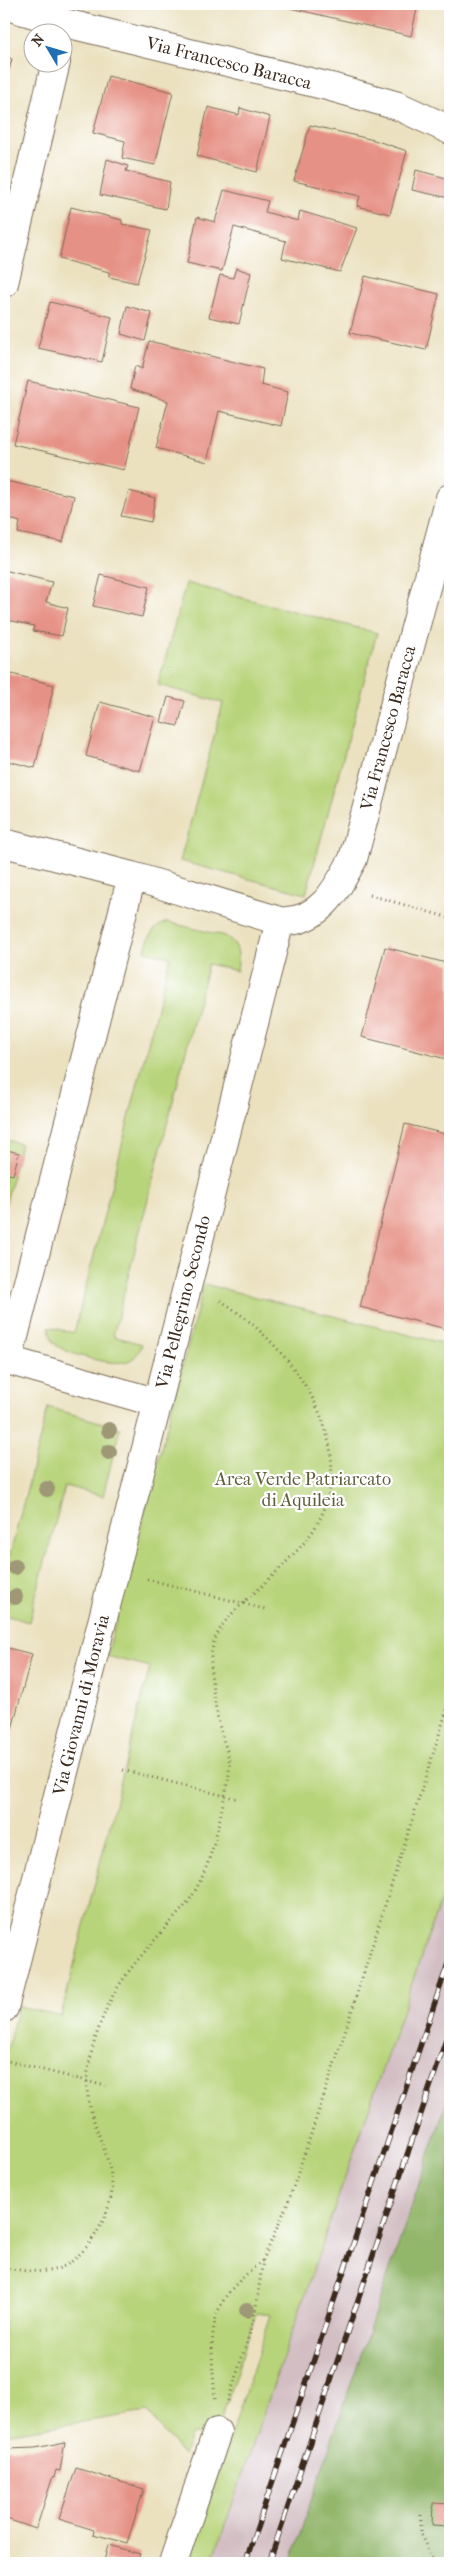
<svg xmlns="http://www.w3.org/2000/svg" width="454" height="2567" font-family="'IM FELL French Canon',serif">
<rect width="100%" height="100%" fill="#fff"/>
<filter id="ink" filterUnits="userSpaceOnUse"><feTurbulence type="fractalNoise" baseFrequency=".02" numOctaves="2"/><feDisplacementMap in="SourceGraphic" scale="10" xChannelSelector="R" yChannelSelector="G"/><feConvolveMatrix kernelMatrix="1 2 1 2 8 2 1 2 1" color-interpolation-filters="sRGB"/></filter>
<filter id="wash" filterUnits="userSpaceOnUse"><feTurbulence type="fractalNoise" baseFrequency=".0096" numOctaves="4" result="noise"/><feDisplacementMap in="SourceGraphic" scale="20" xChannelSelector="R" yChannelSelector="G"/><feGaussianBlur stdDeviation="1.12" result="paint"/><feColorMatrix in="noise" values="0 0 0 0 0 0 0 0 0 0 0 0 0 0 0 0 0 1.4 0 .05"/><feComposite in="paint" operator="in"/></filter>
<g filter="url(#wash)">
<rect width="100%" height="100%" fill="#ebe1bf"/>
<path fill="#d2bec3" d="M450 1873V2093L290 2563H212Z"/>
<path fill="#b8d47a" stroke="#7a7f4c" d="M186 583 377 633 306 894 180 861 223 703 158 685Z
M167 922 225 936C240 944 239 956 237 971L208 964 113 1336 142 1344C140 1351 135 1359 128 1361 114 1367 66 1354 56 1345 51 1340 50 1334 49 1327L74 1333 170 957 145 951C148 937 153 927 167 922Z
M4 1139 21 1144 4 1210Z
M204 1284 450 1345V1873L212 2563H188L271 2315 256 2313 217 2432 190 2435 183 2455 147 2412 4 2434V2062L18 2006 61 2016 150 1667 107 1656Z
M48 1407 120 1428 103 1496 65 1486 29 1622 4 1615V1578Z"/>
<path fill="#92b66a" stroke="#667044" d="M450 2093V2563H290Z"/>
<g id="blocks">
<path fill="#e69185" d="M273 4H418L411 36Z
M4 56 12 59 4 90Z
M108 76 173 92 155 165 122 158 125 141 93 133Z
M208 107 239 115 240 108 270 117 257 172 197 156Z
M310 125 374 140 407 151 390 214 357 206 360 196 294 181Z
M107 159 128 166 126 171 170 182 166 209 100 195Z
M416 170 450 179 449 198 412 190Z
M224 190 268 201 265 212 298 221 300 211 357 228 340 272 282 258 286 241 234 227 222 271 187 263 197 217 215 222Z
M71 207 122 220V224L152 230 137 283 109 277V272L59 259Z
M236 268 251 273 239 324 209 317 220 275 233 278Z
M365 276 439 294 426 350 350 333Z
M50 302 112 317 102 362 38 348Z
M127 306 152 313 145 341 121 334Z
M149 341 263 369 261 385 288 392 281 426 219 411 207 462 156 448 168 401 130 389 135 366 142 369Z
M28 381 139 407 124 470 13 444Z
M6 481 74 496 63 542 18 533 20 522 4 517Z
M129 491 155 498 151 522 121 516Z
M4 570 52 582 46 602 68 608 62 636 33 631 34 626 4 619Z
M101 575 149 587 142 617 93 606Z
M4 672 54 685 35 768 4 760Z
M168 697 185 701 178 726 161 722Z
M100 702 155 717 140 771 86 756Z
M385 947 450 964V1060L362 1037Z
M405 1124 450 1135V1330L360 1307Z
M7 1150 19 1153 13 1175 4 1173Z
M4 1647 32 1654 4 1759Z
M65 2442 60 2471 56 2470 54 2477 53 2476 36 2529 4 2518V2459L7 2449 35 2448Z
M76 2468 144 2489 127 2543 93 2534 94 2530 59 2519Z
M433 2503 450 2504V2526L432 2525Z
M108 2545 140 2554 137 2563 104 2561Z"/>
</g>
</g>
<g filter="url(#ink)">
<use href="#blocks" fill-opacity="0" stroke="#796a56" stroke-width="1"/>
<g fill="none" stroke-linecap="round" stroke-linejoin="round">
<defs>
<path id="street" d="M4 5 65 23 331 87 398 106 450 130
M4 283 56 62
M4 843 132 876 280 921C319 924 337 889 353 859L450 498
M4 1359 158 1403
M8 1360 132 876
M4 2008 280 921
M173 2563 217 2432"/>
</defs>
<use href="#street" stroke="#796a56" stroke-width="30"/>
<path stroke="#796a56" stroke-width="3" stroke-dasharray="1 4" stroke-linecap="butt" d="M370 895 450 918
M147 1579 265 1609
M123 1770 238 1799
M4 2060 106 2086
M4 2268C20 2270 41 2274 57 2269 85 2261 113 2213 112 2185 110 2151 89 2122 87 2088 86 2059 102 2012 118 1987 132 1965 149 1947 166 1927 175 1917 185 1907 192 1896 208 1870 215 1842 221 1813 224 1797 231 1776 229 1760 228 1751 223 1741 221 1732 216 1713 208 1669 212 1650 217 1620 246 1602 266 1582 279 1570 291 1557 303 1544 376 1459 296 1347 218 1299
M215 2399C213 2370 207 2329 222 2303 231 2286 248 2273 262 2261
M228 2401 254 2320 263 2260 288 2203 344 2035 450 1700
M421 2515V2535L434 2563"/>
<use href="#street" stroke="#fff" stroke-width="28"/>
<defs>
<path id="rail" d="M245 2563 450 1958
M269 2563 450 2028"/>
</defs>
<use href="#rail" stroke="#3b2a1e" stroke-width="5.5"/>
<use href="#rail" stroke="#fff" stroke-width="4" stroke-dasharray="11" stroke-linecap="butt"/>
</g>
<g fill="#9f9876">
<circle cx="109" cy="1430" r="8"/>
<circle cx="109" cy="1452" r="8"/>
<circle cx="47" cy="1489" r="8"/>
<circle cx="15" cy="1567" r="8"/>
<circle cx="15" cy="1597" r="8"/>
<circle cx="247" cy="2310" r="8"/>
</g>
</g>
<g text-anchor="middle" stroke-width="4.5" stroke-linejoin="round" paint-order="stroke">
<g font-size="18" fill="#3b2a1e" stroke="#fff">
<text transform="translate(229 63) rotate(14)" y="6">Via Francesco Baracca</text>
<text transform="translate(388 728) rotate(-75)" y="6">Via Francesco Baracca</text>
<text transform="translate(183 1302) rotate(-76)" y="6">Via Pellegrino Secondo</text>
<text transform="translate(81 1705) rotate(-76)" y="6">Via Giovanni di Moravia</text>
</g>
<g font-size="18" fill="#605d3a" stroke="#fff">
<text x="303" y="1485">Area Verde Patriarcato<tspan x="303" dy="21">di Aquileia</tspan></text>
</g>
</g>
<rect width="454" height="2567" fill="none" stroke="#fff" stroke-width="20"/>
<g transform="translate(48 48) rotate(308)"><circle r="24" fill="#ffffff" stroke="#b1aaa5"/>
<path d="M0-4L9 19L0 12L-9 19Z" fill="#1f6fb2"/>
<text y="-8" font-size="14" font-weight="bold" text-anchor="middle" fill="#3b2a1e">N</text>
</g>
</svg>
